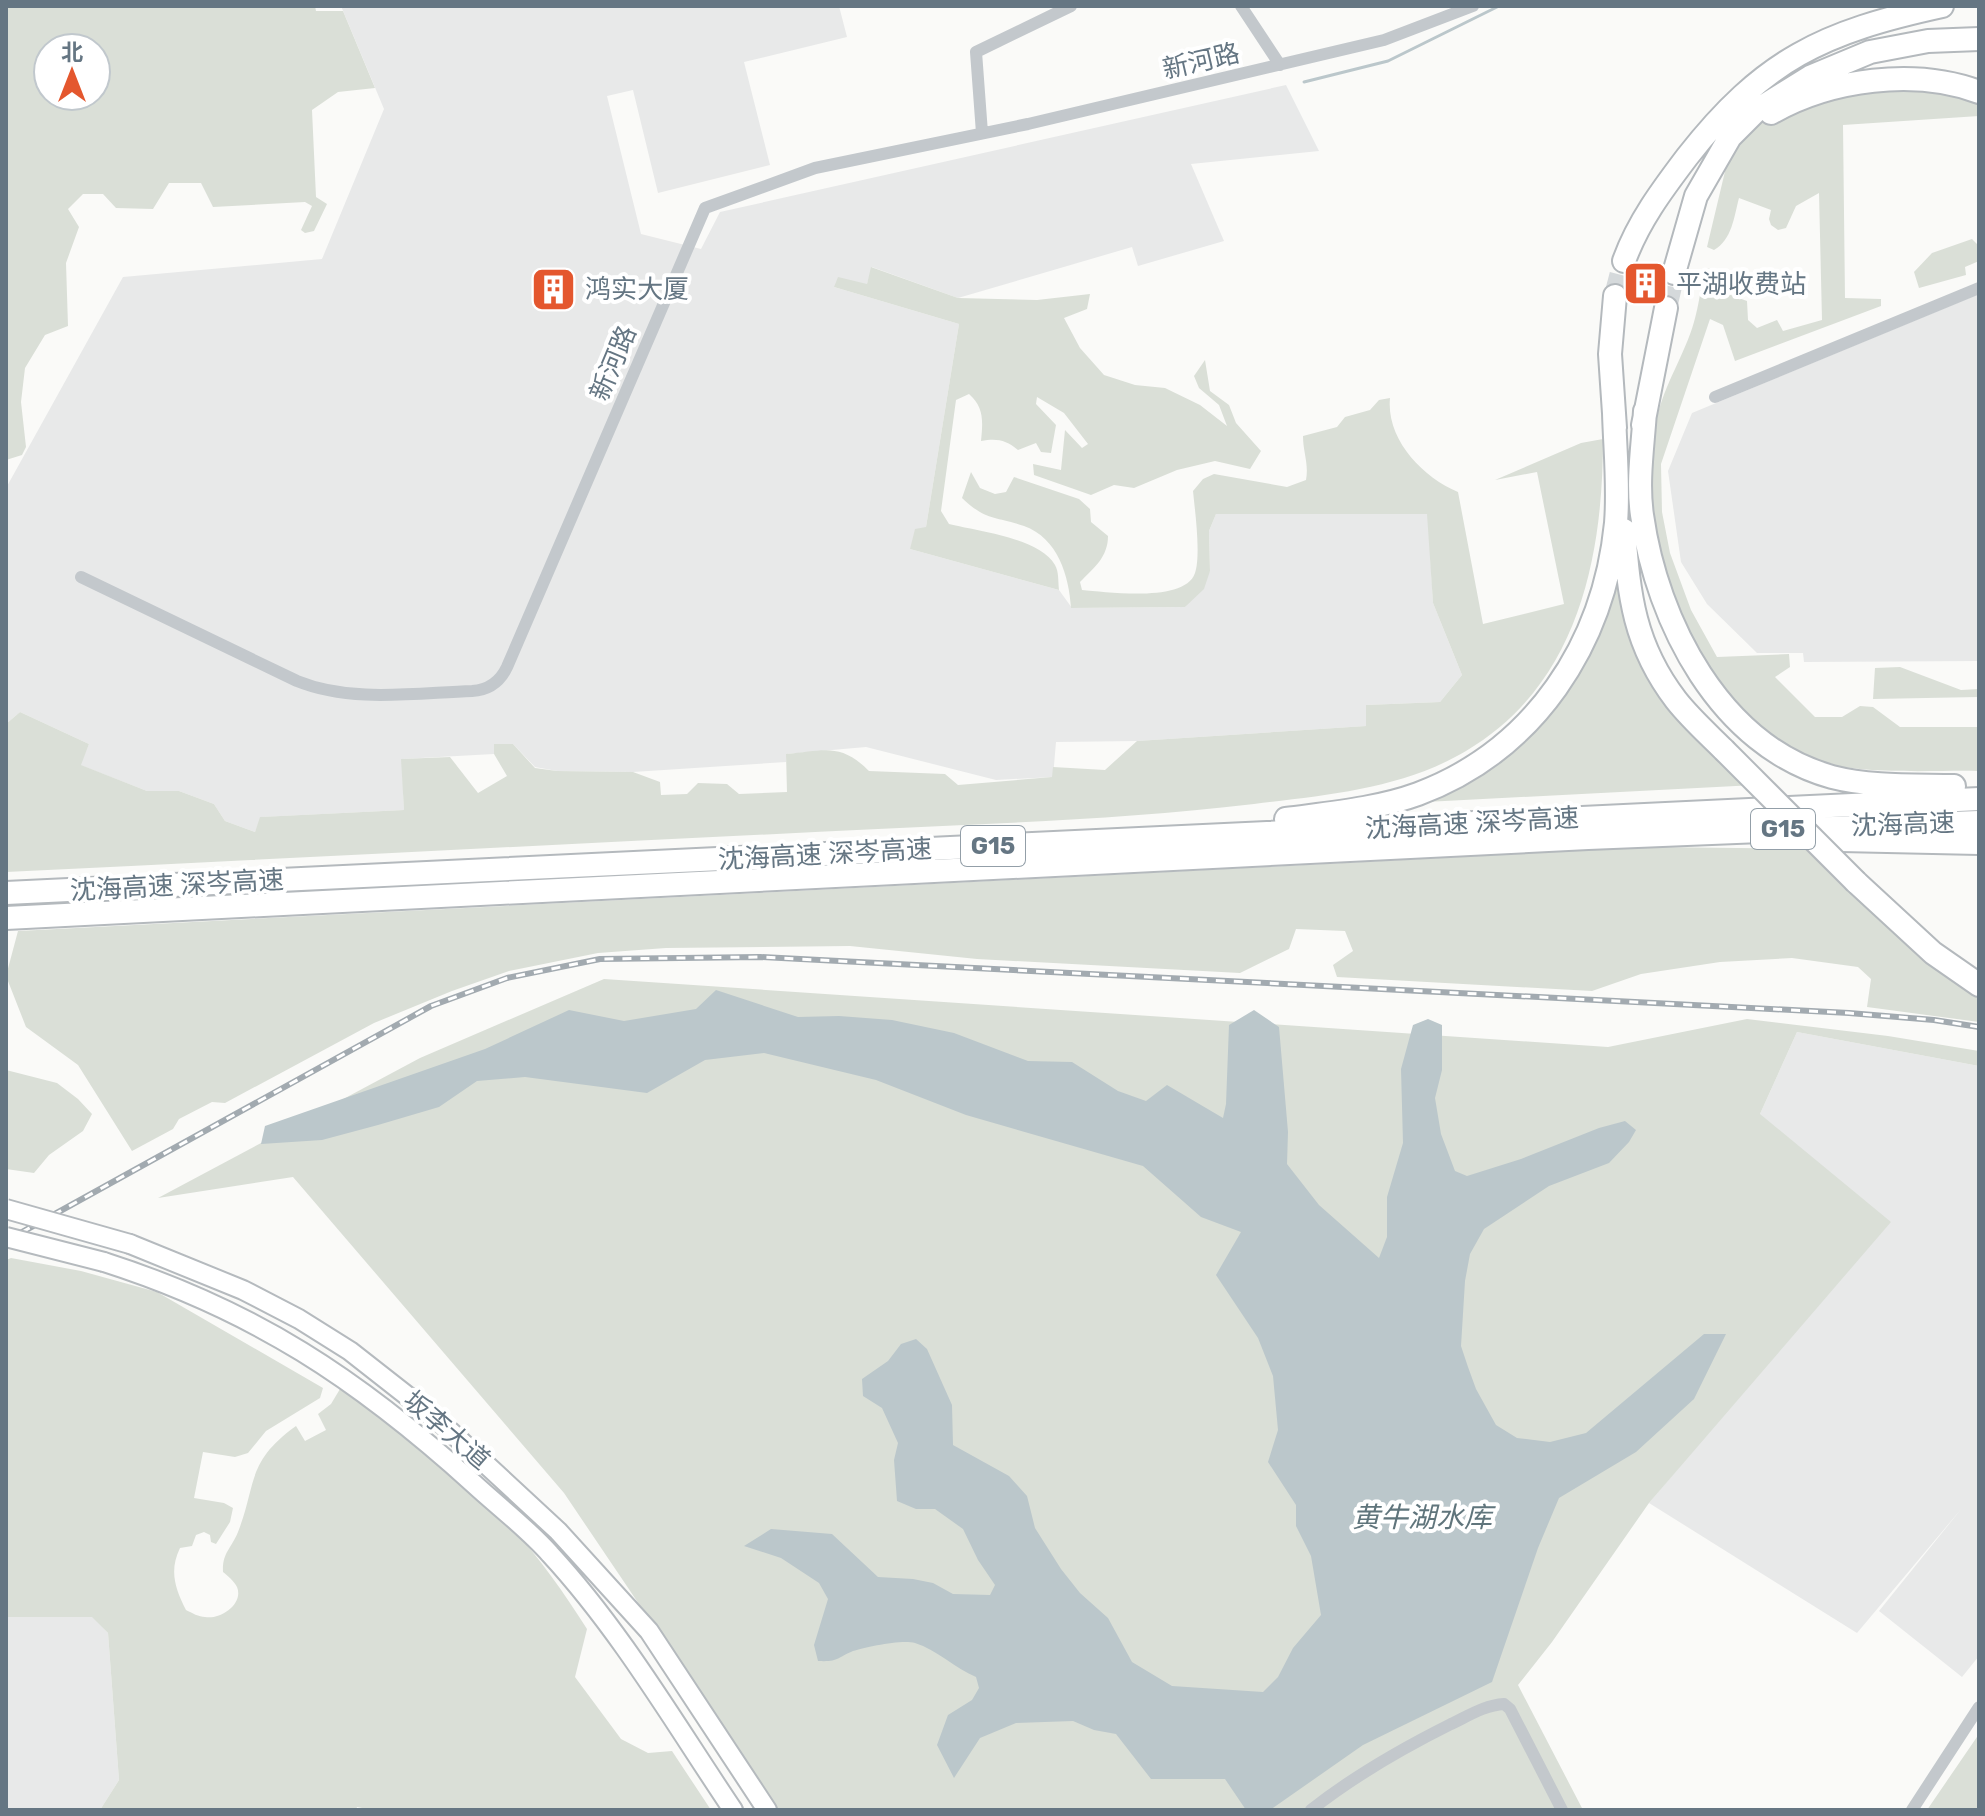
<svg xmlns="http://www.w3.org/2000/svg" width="1985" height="1816" font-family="Rubik,'Noto Sans SC',sans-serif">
<rect width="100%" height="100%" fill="#fafaf8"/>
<path fill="#e8e9e9" d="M341 6H839L847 37 744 62 770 165 658 193 633 90 607 96 641 234 701 249 720 212 1286 85 1319 151 1191 164 1224 241 1138 266 1132 247 958 298 872 267 867 284 834 287 959 324 926 527 910 549 1059 590 1072 608 1185 607 1210 571 1209 531 1216 514H1428L1433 603 1462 675 1440 702 1366 705V726L1137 741 1056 742 1053 777 996 780 866 747 787 754 786 762 633 772 557 771 535 767 513 744H494V754L402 759 404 810 261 817 255 832 225 821 214 804 179 791H147L80 765 89 744 20 712 6 724V488L123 277 322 259 384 109Z
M1979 294V661L1804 662 1803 653H1757L1707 604 1681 562 1668 471 1692 413Z
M1797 1032 1979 1066V1656L1962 1677 1879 1611 1962 1508 1857 1633 1649 1503 1739 1396 1760 1114Z
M6 1617H93L108 1633 119 1780 100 1810H6Z"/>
<path fill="#dadfd7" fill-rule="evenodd" d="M6 6H315L316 11H343L375 88 338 92 312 110 316 197 327 204 314 231 305 233 301 230 312 206 305 202 213 207 201 183H169L153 209 116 208 103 194H83L68 209 79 227 66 263 68 326 45 335 25 368 21 402 26 447 22 455 6 460ZM48 48H96V96H48Z
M1817 89 1979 90V116L1843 125 1845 298 1881 299V306L1735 361 1723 325 1710 319 1661 464 1662 512 1670 553 1691 610 1717 657 1789 654 1790 667 1775 677 1815 717H1842L1860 706 1873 707 1900 727H1979V771C1936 770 1862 775 1822 762 1745 737 1694 657 1666 586 1662 577 1662 566 1660 556 1652 511 1648 464 1657 418 1664 385 1685 354 1694 322 1699 305 1701 286 1705 268L1711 269 1716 276 1717 290 1747 301 1748 320 1757 328 1777 320 1783 331 1822 320 1819 193 1796 206 1786 228 1778 230 1771 225 1769 219 1771 210 1739 198C1734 217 1732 240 1714 250L1707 247 1727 163 1747 128Z
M1972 239 1979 246V261L1965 267 1966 275 1919 288 1914 272 1932 253Z
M871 267 958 298 1037 300 1090 294 1087 309 1064 318 1080 348 1104 375 1135 385 1165 388 1200 405 1227 426 1219 405 1199 388 1194 376 1205 360 1210 391 1229 405 1236 423 1261 451 1250 469 1215 461 1177 470 1134 488 1114 485 1091 495 1034 475 1033 464 1061 470 1065 430 1082 448 1088 444 1064 413 1037 397 1036 404 1056 425 1051 453 1041 452 1036 443 1018 450C1006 440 997 438 981 441 983 421 984 407 969 394L956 400 941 511 949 524C977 531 1040 538 1055 565 1059 572 1058 581 1059 590L910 549 915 529 926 527 959 324 834 287 838 277 867 284Z
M1390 398C1386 439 1422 477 1458 492L1483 624 1564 604 1537 472 1495 480 1581 443 1603 439C1603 558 1578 685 1466 751 1402 789 1327 795 1254 804 1129 819 1004 823 878 829 587 843 297 858 6 872V724L20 712 89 744 81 765 147 791H179L214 804 225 821 255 832 260 817 404 810 401 759 450 757 478 793 507 776 494 754V744H513L535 768 557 771 633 772 660 782 661 795 687 794 698 783 727 784 739 794 787 792 786 754C824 751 840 742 869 771L945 774 958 785 1052 777 1053 767 1105 770 1137 741 1366 726V705L1440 702 1462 675 1433 603 1427 514H1216L1209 531 1210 571 1204 589 1185 607 1071 608C1069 576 1058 538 1024 526 995 516 986 521 962 498L971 472 980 488 995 494 1006 492 1014 477 1079 499 1090 509 1091 522 1108 536C1108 557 1094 568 1080 582L1082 590C1108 592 1185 603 1195 573 1201 555 1195 511 1193 491L1203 479 1214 474 1287 487 1306 480C1309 464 1303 452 1303 436L1337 427 1345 417 1370 410 1379 400Z
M1614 571 1622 608 1635 643 1755 785 1406 803 1512 745Z
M1900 667 1961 690 1979 689V697L1873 699 1875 668Z
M1652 847 1819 849 1979 987V1022L1867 1007 1871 979 1858 967 1792 958 1720 962 1641 974 1592 991 1337 977 1333 965 1353 951 1345 931 1296 929 1289 949 1240 973 977 959 850 946 666 948 598 953 509 971 452 991 374 1023 225 1103 212 1102 179 1119 173 1129 132 1151 78 1065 26 1027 6 976 18 931Z
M604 979 1608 1047 1747 1019 1888 1036 1979 1051V1066L1797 1032 1760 1114 1891 1222 1649 1503 1552 1642 1518 1685 1583 1810H778L564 1493 293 1177 158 1198 420 1058Z
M6 1070 57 1083 78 1099 92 1114 83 1131 49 1155 34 1173 6 1169Z
M11 1258 81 1271 157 1292 323 1388 320 1398 266 1431 248 1453 235 1457 203 1452 194 1498 224 1503 233 1508 230 1522 216 1544 211 1542 210 1535 204 1532 196 1535 192 1546 180 1548C169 1571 175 1588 186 1610 192 1613 199 1617 205 1617 220 1620 244 1604 237 1587 234 1581 228 1576 223 1572 222 1553 231 1549 238 1532 257 1483 246 1462 296 1426L305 1441 326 1430 318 1414 331 1404 340 1389C399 1431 460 1474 511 1527 540 1558 564 1593 587 1629L575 1677 621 1739 648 1753 672 1751 711 1810H372L357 1807 356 1810H100L119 1780 108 1633 92 1617H6V1260Z
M1979 1734V1810H1927Z"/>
<path fill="#bbc7cb" d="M716 990 798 1017 839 1016 892 1020 954 1033 1028 1061 1072 1062 1118 1091 1146 1101 1167 1085 1223 1118 1226 1104 1229 1025 1254 1010 1279 1027 1288 1132 1287 1164 1319 1205 1379 1258 1387 1237V1197L1403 1143 1401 1069 1413 1025 1428 1019 1442 1025V1070L1435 1098 1441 1134 1455 1171 1467 1176 1521 1159 1599 1128 1625 1121 1636 1130 1629 1142 1609 1163 1549 1186 1484 1229 1470 1254 1465 1281 1461 1346 1468 1367 1476 1389 1496 1425 1517 1438 1550 1442 1586 1433 1704 1334H1726L1694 1399 1636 1452 1559 1498 1538 1548 1492 1682 1363 1745 1270 1810H1246L1225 1779H1151L1116 1734 1094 1730 1073 1721 1016 1723 980 1738 954 1778 937 1745 948 1715 972 1700 979 1688 976 1677C955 1668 937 1650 915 1643 902 1639 866 1647 853 1651 836 1658 839 1662 818 1661L814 1645 828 1599 819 1583 781 1558 744 1546 771 1529 832 1534 878 1577 913 1579 933 1583 953 1594 990 1595 995 1585 978 1560 963 1529 935 1509H916L897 1501 894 1460 898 1443 882 1408 863 1396 862 1379 888 1361 901 1344 916 1339 927 1349 952 1405 953 1445 1009 1476 1027 1496 1035 1528 1061 1569 1080 1593 1108 1618 1132 1662 1172 1686 1263 1692 1278 1677 1293 1648 1321 1615 1311 1556 1296 1526V1505L1268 1462 1278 1430 1273 1376 1258 1338 1216 1275 1241 1232 1201 1217 1143 1166 966 1115 876 1080 764 1053 705 1060 647 1093 525 1077 477 1081 439 1107 378 1125 322 1140 261 1144 265 1126 485 1049 569 1010 624 1021 696 1009Z"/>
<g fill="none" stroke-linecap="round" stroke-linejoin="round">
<path stroke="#bbc7cb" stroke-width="3" d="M1304 82 1388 61 1499 6"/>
<path stroke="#d5d9db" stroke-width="22" stroke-dasharray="22 11" stroke-linecap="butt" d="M1615 296 1624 261
M1666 308 1674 273"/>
<defs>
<path id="primary" d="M130 1244 243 1290 299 1319 350 1351 438 1420 558 1531 649 1631 767 1810
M104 1262C254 1310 358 1379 474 1484 499 1507 528 1529 550 1554 621 1631 675 1724 733 1810"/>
<path id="highway" d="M1771 113C1830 79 1915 68 1979 92
M1624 261C1638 222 1662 190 1687 157 1764 59 1823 32 1942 6
M1674 273 1696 196 1730 137 1757 110 1810 77 1870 52 1928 41 1979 39
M1645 411C1643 445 1637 481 1642 515 1657 622 1720 746 1832 777 1871 787 1914 785 1954 786
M1643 425 1666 308
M1615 428 1610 354 1615 296
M1624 530C1629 596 1634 645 1676 700 1690 718 1708 734 1724 750
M1286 819C1330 813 1377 809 1418 794 1535 750 1604 644 1616 523 1619 486 1615 449 1614 413
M1841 840 1979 843
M1856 882 1933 953 1979 985
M6 893 1979 799
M6 918 1588 838 1979 822"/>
</defs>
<use href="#primary" stroke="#b5babe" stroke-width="22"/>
<use href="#highway" stroke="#b4b9bd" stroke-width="26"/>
<path stroke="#c3c8cc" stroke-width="12" d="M1241 6 1280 65
M982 133 976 52 1071 6
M1715 397 1979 288
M81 577 297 681C351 703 414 693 472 691 488 690 500 682 507 667L705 208 815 168 1028 124 1384 40 1473 6
M1311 1810C1355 1775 1401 1749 1451 1724 1468 1716 1485 1705 1504 1704L1510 1709 1562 1810
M1912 1810 1979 1707"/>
<use href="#primary" stroke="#fff" stroke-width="18"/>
<use href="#highway" stroke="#fff" stroke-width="22"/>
<defs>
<path id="rail" d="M6 1241 431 1006 507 978 600 959 760 957 1849 1013 1934 1020 1979 1027"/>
</defs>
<use href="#rail" stroke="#a2aab0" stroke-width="6"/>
<use href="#rail" stroke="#fff" stroke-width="3" stroke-dasharray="9" stroke-linecap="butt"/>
<defs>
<path id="primary-bridge" d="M6 1209 130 1244
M6 1237 104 1262"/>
<path id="highway-bridge" d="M1724 750 1856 882"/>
</defs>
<use href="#primary-bridge" stroke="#b5babe" stroke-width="22" stroke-linecap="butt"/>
<use href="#highway-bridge" stroke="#b4b9bd" stroke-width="26" stroke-linecap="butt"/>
<use href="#primary-bridge" stroke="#fff" stroke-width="18"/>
<use href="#highway-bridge" stroke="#fff" stroke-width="22"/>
</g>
<defs>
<symbol id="building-square" viewBox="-11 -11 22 22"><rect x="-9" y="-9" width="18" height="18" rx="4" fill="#e4572e" stroke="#fff"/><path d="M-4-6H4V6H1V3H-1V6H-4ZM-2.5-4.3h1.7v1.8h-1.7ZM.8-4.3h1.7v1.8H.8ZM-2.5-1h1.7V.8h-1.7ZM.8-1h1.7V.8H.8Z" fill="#fff"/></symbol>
</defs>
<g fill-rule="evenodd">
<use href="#building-square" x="1620" y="258" width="51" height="51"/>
<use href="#building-square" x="528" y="264" width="51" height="51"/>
</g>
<g text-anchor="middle" stroke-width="8" stroke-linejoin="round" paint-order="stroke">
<g fill="#fff" stroke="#939fa8" stroke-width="2">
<rect x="1751" y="809" width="64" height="40" rx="6"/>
<rect x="961" y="826" width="64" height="40" rx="6"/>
</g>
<g font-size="24" font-weight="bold" fill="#657683">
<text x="1783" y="837">G15</text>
<text x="993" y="854">G15</text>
</g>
<g font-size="26" fill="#657683" stroke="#fff">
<text transform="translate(1201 61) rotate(-13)" y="9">新河路</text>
<text transform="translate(613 363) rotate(-67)" y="9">新河路</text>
<text transform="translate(1472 823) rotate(-3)" y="9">沈海高速 深岑高速</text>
<text transform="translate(1903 824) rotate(-2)" y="9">沈海高速</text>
<text transform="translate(825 854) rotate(-3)" y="9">沈海高速 深岑高速</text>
<text transform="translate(177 885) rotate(-3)" y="9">沈海高速 深岑高速</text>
<text transform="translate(447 1430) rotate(41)" y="9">坂李大道</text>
</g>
<g font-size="26" fill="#657683" stroke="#fff" text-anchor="start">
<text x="1676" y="293">平湖收费站</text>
<text x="585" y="298">鸿实大厦</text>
</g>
<g font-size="28" font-style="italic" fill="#60757c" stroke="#fff">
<text x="1422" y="1527">黄牛湖水库</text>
</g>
</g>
<rect width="1985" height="1816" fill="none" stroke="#657683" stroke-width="16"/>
<g transform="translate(72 72)"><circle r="38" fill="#ffffff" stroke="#c1c8cd" stroke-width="2"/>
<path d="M0-6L14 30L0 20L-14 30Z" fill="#e4572e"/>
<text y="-12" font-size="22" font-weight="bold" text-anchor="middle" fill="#657683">北</text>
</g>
</svg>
